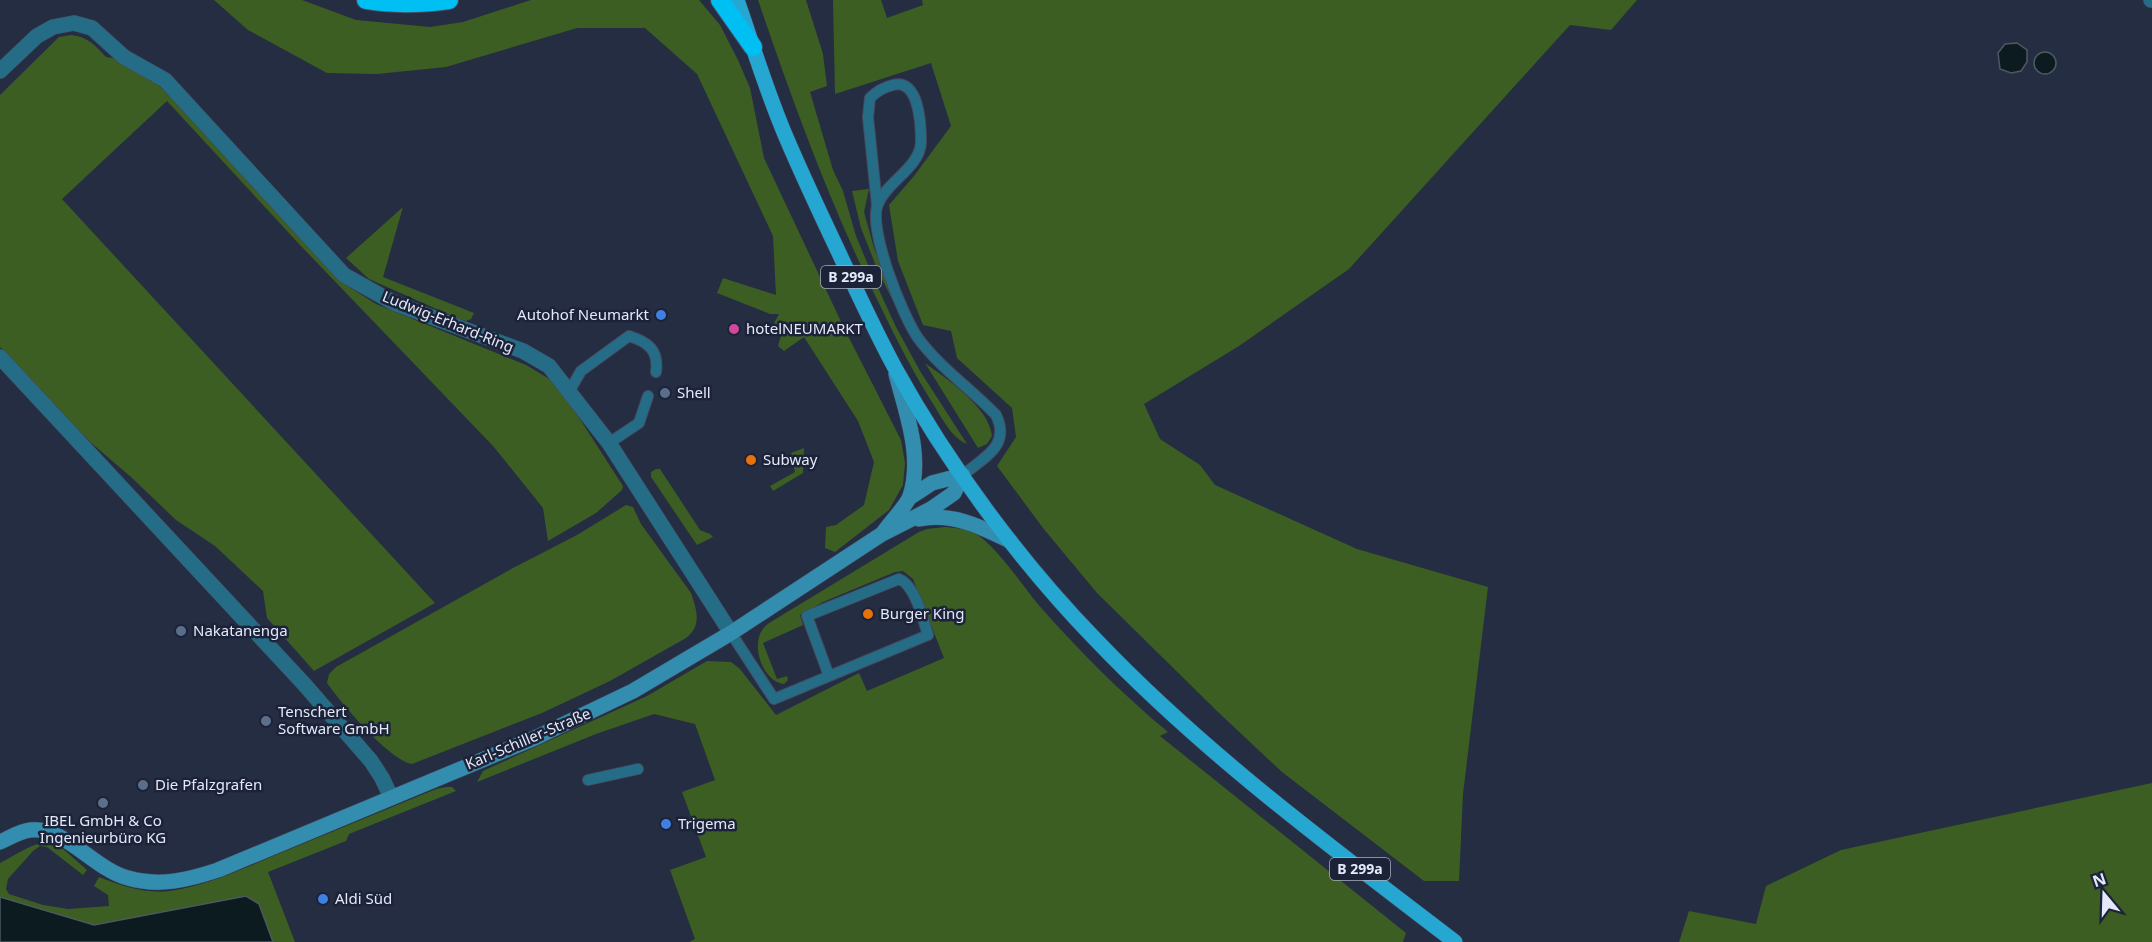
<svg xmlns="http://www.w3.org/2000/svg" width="2152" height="942" font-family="'Noto Sans',sans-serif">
<rect width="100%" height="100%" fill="#252d43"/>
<path fill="#3c5e22" d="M214 0H302L356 20 430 27 463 22 531 0H699L720 25 738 60 750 88 764 158 844 328 901 440 905 463 903 485 889 510 835 552 825 548 826 527 836 525 864 505 874 462 858 421 804 337 784 351 778 346 782 332 772 327 779 314H770L717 293 723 278 776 295 773 236 697 74 645 28H577L446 67 377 74 327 73 248 30Z
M758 0H806L823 54 827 86 810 92 833 170 843 191 856 236 873 277 896 327 920 371 967 444C950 437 940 414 930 399 907 362 889 324 870 285 826 193 791 97 758 0Z
M833 0H881L887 18 923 5 922 0H1637L1611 30 1570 25 1349 269 1239 346 1144 404 1160 439 1200 465 1215 485 1357 549 1488 587 1463 794 1459 881H1424L1282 772 1218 712 1097 593 1043 528 997 466 1016 437 1012 408 957 358 951 331 923 325 898 261 889 205 914 176 951 126 931 63 835 94Z
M71 35C88 37 95 45 106 57L113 58 157 84 171 97 343 283 376 304 526 365 551 380 574 410 623 486 622 490 596 513 548 541 543 508 493 446 300 245 167 101 62 199 435 603 314 671 267 618 263 591 215 546 176 520 131 477 89 441 0 347V95L59 37Z
M869 189 864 212 874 248 906 327 878 271 861 228 852 191Z
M403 207 383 277 474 313 471 319 466 321 459 319 369 279 346 258Z
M925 363C947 379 989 407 992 436L987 444 978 448Z
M804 448 803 473 773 491 770 486 795 472 791 453Z
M656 469H660L700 530 710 534 713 537 697 545 651 477V472Z
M626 505 633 507 641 524 691 593C697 611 702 625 686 638L610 681 542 713 412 764C389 760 341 703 327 683L329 674 336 667 513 568 577 535Z
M945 527C954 528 964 528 972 532 993 541 1022 585 1037 603 1077 649 1121 693 1168 732L1160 736 1406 933 1403 942H689L695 939 670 870 706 857 682 792 715 780 695 724 654 714 596 734 477 782 483 771 647 696 707 661 731 662 740 669 776 715 859 673 867 691 944 658 913 579 903 571 895 572 823 602 800 615 803 625 763 643 777 679 787 676 788 680 784 684C763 682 750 645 763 629 765 625 771 622 774 620L919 532 927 529Z
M2152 783V942H1679L1689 911 1756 924 1766 886 1841 850Z
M446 787H452L456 791 349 834 346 841 268 872 295 942H273L259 904 246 896 94 925 0 897V863C16 855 35 841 54 841L87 870 83 875 47 847 40 846 33 851 8 879 6 889 9 894 43 905 68 909 109 906 108 895 94 886 99 877C121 886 147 894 170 891 209 885 247 867 283 852 334 831 385 810 436 789Z"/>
<path fill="#0b1b20" stroke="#4c5961" stroke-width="1.5" d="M2017 43 2027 50V62L2021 71 2011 73 2000 69 1998 53 2005 44Z
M2034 63a11 11 0 1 1 22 0a11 11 0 1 1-22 0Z
M246 896 259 904 273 942H0V897L94 925Z"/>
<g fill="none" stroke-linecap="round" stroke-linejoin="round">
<defs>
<path id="lane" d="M877 205 868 117 870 98C877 91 884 87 893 85 919 78 921 124 921 142 920 168 887 181 878 204 867 228 903 317 918 338 939 367 971 389 996 415 1011 446 984 457 963 475
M570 390 581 371 629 336C648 342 659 350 656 372
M609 443 639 423 648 396
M731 633 774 699 928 635C923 619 915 585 899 579L807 616 829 676
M588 780 638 769"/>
<path id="street" d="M2151 0H2152
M0 71 37 36 53 27 74 23 92 28 124 57 165 80 344 275 394 303 523 351 549 366 609 443 731 633
M0 357 304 684 371 761 382 778 391 797"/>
<path id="secondary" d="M909 498 932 483 963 475
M919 519C952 512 981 527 1010 541
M883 533C889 524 907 505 910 496 923 456 906 413 896 374
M0 842C9 838 20 831 30 830 63 825 95 870 128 878 159 887 188 880 218 870L535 738 633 691 731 633 882 534 931 509 954 493 963 475"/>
<path id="primary" d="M737 0C753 46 767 93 786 137 803 177 821 215 839 253 857 292 875 331 895 368 948 464 1020 562 1097 641 1205 754 1331 847 1455 942"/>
<path id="highway" d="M366 0C395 5 420 4 449 0
M720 0 753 47"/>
</defs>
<use href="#lane" stroke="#444b60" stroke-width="12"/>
<use href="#street" stroke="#444b60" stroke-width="16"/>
<use href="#secondary" stroke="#444b60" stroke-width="16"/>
<use href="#primary" stroke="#444b60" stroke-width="16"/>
<use href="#highway" stroke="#444b60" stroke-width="20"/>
<use href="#lane" stroke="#256d87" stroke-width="10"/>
<use href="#street" stroke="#256d87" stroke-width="15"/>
<use href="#secondary" stroke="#328dae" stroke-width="15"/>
<use href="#primary" stroke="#26a7d1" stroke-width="15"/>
<use href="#highway" stroke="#00bff2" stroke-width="18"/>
</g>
<g fill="#3f7fe0" stroke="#1c2339" stroke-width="2">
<circle cx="661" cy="315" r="6"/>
<circle cx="666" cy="824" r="6"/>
<circle cx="323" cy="899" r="6"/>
</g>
<circle fill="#d1479c" stroke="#1c2339" stroke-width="2" cx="734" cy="329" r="6"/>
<g fill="#5c6f8a" stroke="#1c2339" stroke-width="2">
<circle cx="665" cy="393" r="6"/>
<circle cx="181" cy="631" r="6"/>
<circle cx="266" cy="721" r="6"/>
<circle cx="143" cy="785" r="6"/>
<circle cx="103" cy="803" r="6"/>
</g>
<g fill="#e8710a" stroke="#1c2339" stroke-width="2">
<circle cx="751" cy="460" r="6"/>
<circle cx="868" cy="614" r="6"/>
</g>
<g text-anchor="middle" stroke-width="5" stroke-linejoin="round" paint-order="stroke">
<g fill="#1c2339" stroke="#a8aebf" stroke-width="1.5">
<rect x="821" y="266" width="60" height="22" rx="4.5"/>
<rect x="1330" y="858" width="60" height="22" rx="4.5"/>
</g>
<g font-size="14" font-weight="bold" fill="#e4e9f9">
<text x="851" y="282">B 299a</text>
<text x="1360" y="874">B 299a</text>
</g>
<g font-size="15" fill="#e4e9f9" stroke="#1c2339" text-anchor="start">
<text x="649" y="320" text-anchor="end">Autohof Neumarkt</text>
<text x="746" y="334">hotelNEUMARKT</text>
<text x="677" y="398">Shell</text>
<text x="763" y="465">Subway</text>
<text x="880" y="619">Burger King</text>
<text x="193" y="636">Nakatanenga</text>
<text x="278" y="717">Tenschert<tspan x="278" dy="17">Software GmbH</tspan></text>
<text x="155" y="790">Die Pfalzgrafen</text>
<text x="103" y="826" text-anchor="middle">IBEL GmbH &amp; Co<tspan x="103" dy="17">Ingenieurbüro KG</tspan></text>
<text x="678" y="829">Trigema</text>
<text x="335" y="904">Aldi Süd</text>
</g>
<g font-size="15" fill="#e4e9f9" stroke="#1c2339">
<text transform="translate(448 322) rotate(22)" y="5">Ludwig-Erhard-Ring</text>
<text transform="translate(528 739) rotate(-23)" y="5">Karl-Schiller-Straße</text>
</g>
</g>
<g transform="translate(2104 894) rotate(341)" stroke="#1c2339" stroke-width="4.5" paint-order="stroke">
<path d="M0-4.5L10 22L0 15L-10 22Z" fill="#e4e9f9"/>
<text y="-9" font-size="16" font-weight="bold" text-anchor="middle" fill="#e4e9f9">N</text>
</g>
</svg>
